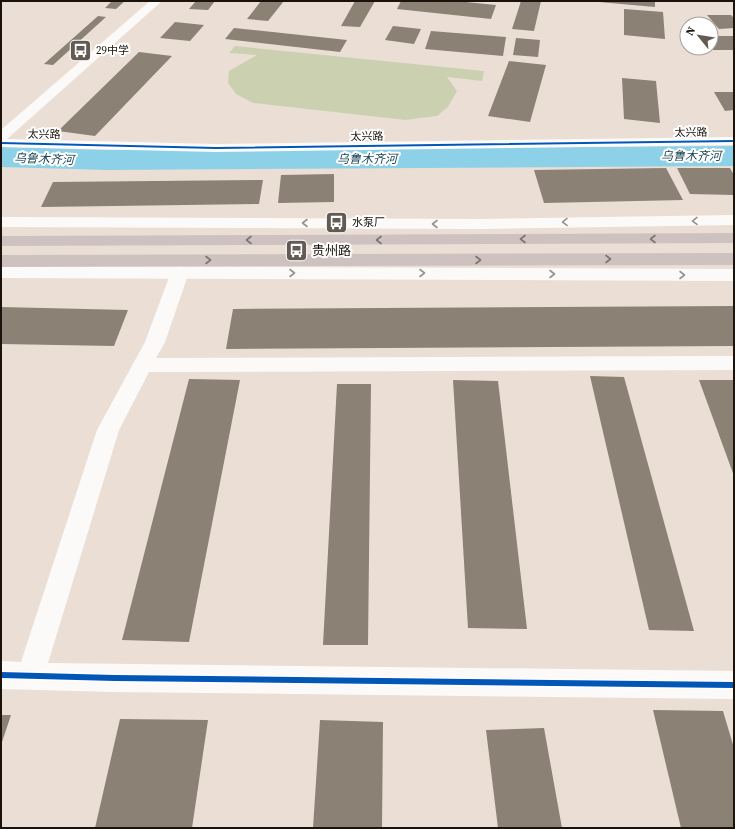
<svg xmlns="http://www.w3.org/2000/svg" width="735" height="829" font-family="'Source Serif 4','Noto Sans SC',serif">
<rect width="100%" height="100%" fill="#ebdfd5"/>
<path fill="#cbd1b0" d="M235 46 484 71 482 81 447 77 457 91 448 107 437 116 405 120 253 103 236 94 228 83 229 71 257 55 229 53Z"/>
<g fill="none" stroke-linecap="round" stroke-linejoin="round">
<path fill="#8dd1e9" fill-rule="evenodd" d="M734 146V166L108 170 1 167V147L108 150Z"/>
</g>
<path fill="#8b8174" d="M112 1H125L116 9 105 8Z
M196 1H215L208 10 189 9Z
M261 1H284L268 21 247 19Z
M355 1H375L360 27 341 26Z
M401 1H456L496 5 491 19 397 9Z
M521 1H541L534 31 512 29Z
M599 1H655V7L599 2Z
M624 9 663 12 665 39 624 35Z
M707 15H731L734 18V28L719 29Z
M98 16 106 17 53 65 44 64Z
M175 22 204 25 190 41 160 38Z
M393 26 421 29 414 44 385 40Z
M234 28 347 40 340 52 225 39Z
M431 31 506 37 503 56 425 49Z
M711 36H734V50H707L706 48H711Z
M516 38 540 40 538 57 513 55Z
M139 52 172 56 95 136 58 131Z
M509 61 546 65 530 122 488 116Z
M622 78 656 81 660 123 624 119Z
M714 92H734V110L725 111Z
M666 168 683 200 544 203 534 170Z
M677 168H730L734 175V195L690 194Z
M334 174V202L278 203 281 175Z
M263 180 259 204 41 207 53 182Z
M734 306V346L226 349 233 309Z
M1 307 128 310 114 346 1 344Z
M590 376 624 377 694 631 649 630Z
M189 379 240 380 189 642 122 640Z
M453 380 498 381 527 629 468 628Z
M699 380H734V476Z
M337 384H371L368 645H323Z
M653 710 723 711 734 748V828H681Z
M1 715H11L1 745Z
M120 719 208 720 192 828H95Z
M320 720 383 722 382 828H313Z
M544 728 562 828H498L486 730Z"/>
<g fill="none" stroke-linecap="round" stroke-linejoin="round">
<path fill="#fcfaf9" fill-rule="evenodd" d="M150 1H162L7 139 216 144 734 137V145L216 152 1 147V130Z
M180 266 186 268 189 272 165 342 156 358 734 356V370L149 372 119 430 48 663 734 671V699L115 692 1 689V661L21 662 97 430 145 342 171 272 174 268Z"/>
<path fill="#fcfaf9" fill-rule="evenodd" d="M734 215V225L480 229 1 227V217L480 219Z
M1 266 734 269V281L1 278Z"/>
<path fill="#cec2c1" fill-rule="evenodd" d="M734 233V243L1 246V236Z
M734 253V265L1 267V255Z"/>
<defs>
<path id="cycleway" d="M734 140V142L216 149 1 144V142L216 147Z
M1 672 115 675 734 682V688L115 681 1 678Z"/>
</defs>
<use href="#cycleway" stroke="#fff" stroke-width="3"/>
<use href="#cycleway" fill="#0057b8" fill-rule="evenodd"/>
</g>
<defs><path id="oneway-chevron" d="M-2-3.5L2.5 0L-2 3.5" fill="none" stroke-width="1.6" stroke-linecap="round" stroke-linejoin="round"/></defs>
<g stroke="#96928e">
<use href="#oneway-chevron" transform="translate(695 221) rotate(179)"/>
<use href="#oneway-chevron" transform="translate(565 222) rotate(179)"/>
<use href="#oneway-chevron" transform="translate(305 223) rotate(-180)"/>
<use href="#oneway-chevron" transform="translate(435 224) rotate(-180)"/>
<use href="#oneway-chevron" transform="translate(292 273)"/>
<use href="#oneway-chevron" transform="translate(422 273)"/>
<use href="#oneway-chevron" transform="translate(552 274)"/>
<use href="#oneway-chevron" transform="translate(682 275)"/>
</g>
<g stroke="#7d736f">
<use href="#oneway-chevron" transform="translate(523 239) rotate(180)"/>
<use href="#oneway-chevron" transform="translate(653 239) rotate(180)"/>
<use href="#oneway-chevron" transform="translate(249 240) rotate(180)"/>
<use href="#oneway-chevron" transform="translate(379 240) rotate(180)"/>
<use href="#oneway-chevron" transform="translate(608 259)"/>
<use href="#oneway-chevron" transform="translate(208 260)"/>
<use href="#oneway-chevron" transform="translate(478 260)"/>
</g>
<defs>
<symbol id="bus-square" viewBox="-11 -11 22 22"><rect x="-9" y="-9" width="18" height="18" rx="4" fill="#635a52" stroke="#fff"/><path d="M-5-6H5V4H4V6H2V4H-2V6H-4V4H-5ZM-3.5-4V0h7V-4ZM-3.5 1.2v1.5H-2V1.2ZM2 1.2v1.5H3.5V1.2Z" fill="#fff"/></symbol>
</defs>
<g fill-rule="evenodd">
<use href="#bus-square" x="68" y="38" width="25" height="25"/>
<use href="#bus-square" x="324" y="210" width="25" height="25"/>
<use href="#bus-square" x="284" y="238" width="25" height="25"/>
</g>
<g text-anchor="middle" stroke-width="4" stroke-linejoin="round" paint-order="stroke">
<g font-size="11" fill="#1a120b" stroke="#fff" text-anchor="start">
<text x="96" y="54">29中学</text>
<text x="352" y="226">水泵厂</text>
</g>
<g font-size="11" fill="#1a120b" stroke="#fff">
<text transform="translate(691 132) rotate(-1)" y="4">太兴路</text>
<text transform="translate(44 134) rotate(1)" y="4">太兴路</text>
<text transform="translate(367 136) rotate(-1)" y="4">太兴路</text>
</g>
<g font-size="12" font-style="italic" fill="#194556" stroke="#fff">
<text x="691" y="160">乌鲁木齐河</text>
<text transform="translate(44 159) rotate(2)" y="4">乌鲁木齐河</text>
<text x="367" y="163">乌鲁木齐河</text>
</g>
<g font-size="13" fill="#1a120b" stroke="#fff" text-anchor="start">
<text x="312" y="255">贵州路</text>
</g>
</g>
<rect width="735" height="829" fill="none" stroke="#1a120b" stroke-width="4"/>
<g transform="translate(699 36) rotate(300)"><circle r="19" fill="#ffffff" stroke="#a3a09d"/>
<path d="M0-3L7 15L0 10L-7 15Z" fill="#635a52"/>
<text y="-6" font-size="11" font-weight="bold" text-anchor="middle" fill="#1a120b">N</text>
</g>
</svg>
